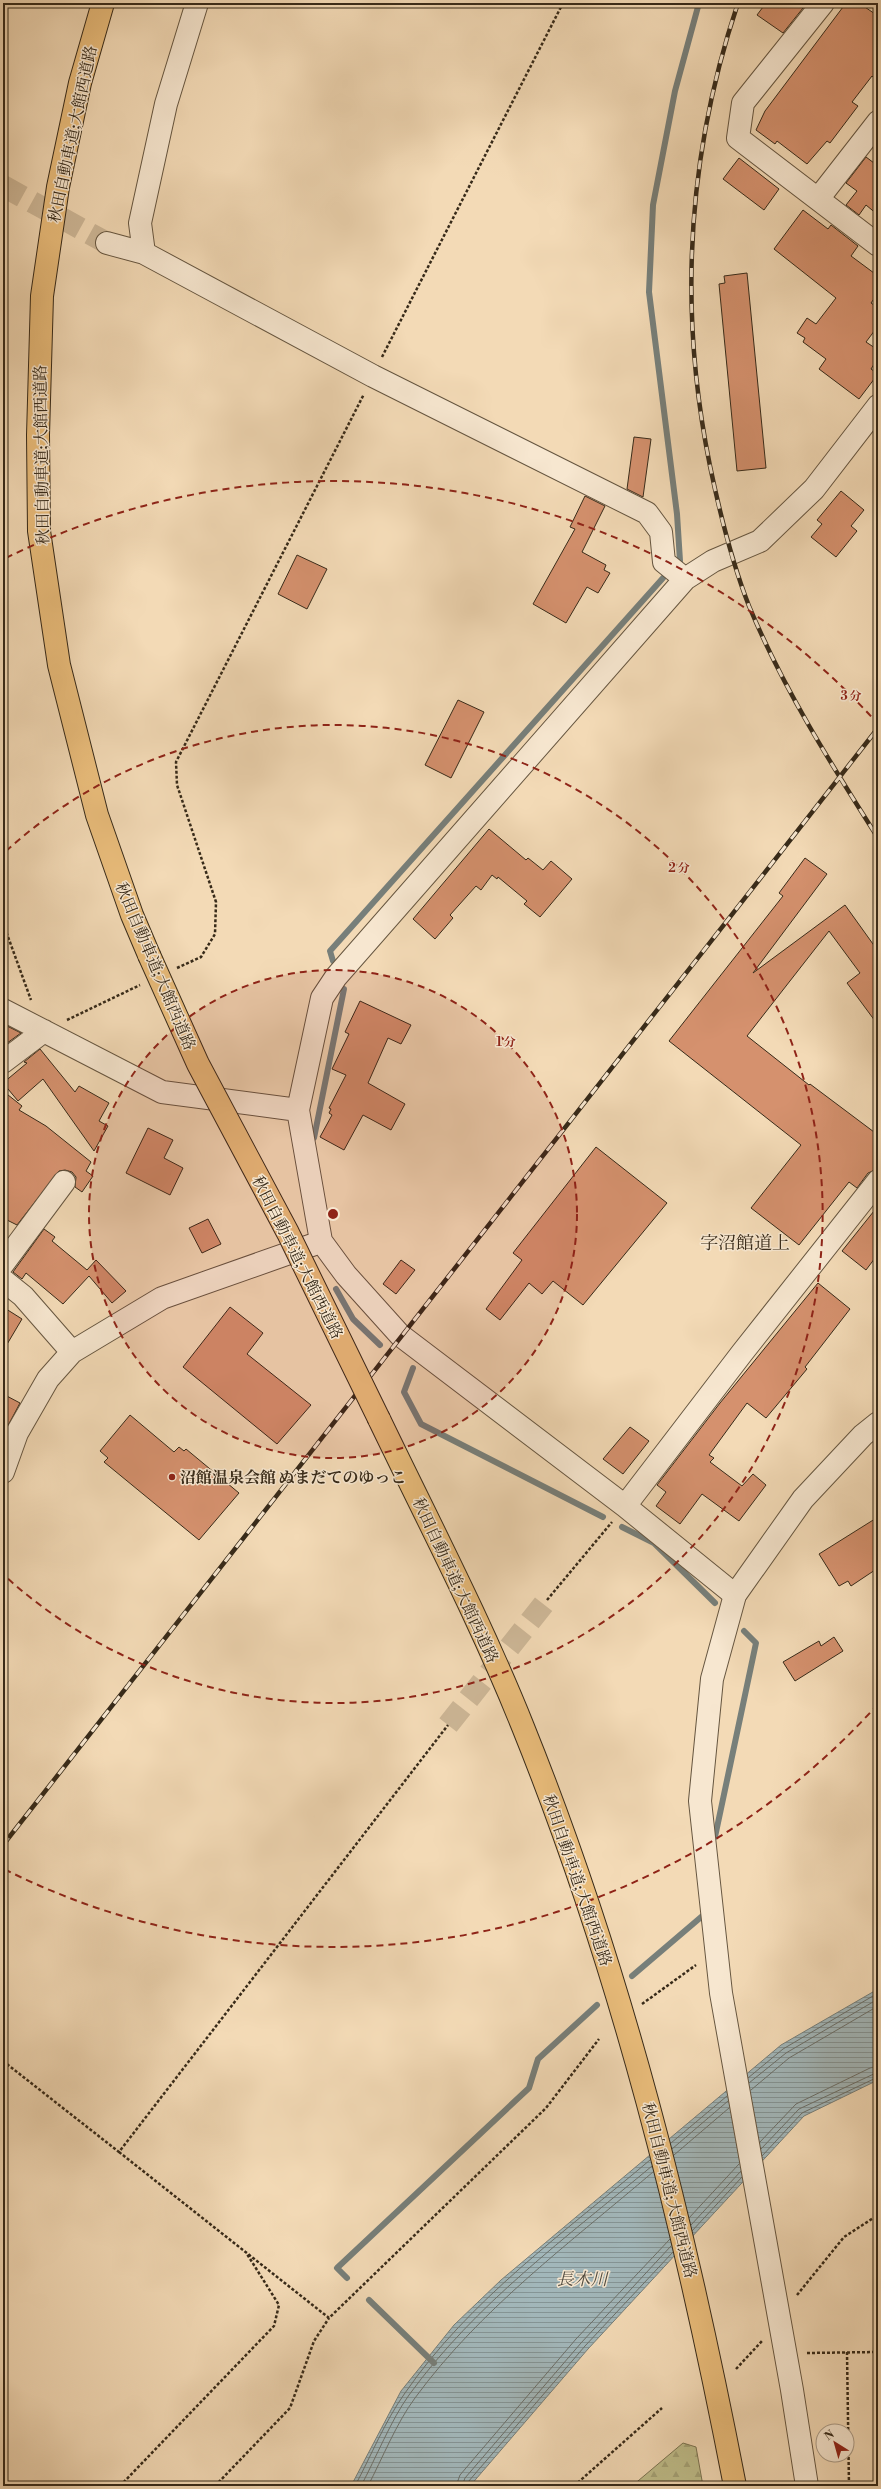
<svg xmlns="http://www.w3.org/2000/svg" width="881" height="2489" font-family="'Libre Bodoni','Noto Serif JP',serif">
<defs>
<pattern id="forest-firs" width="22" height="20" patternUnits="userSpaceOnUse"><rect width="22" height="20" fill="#bfbe8b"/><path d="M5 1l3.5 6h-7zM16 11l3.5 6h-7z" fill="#a5a377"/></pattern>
<pattern id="water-rules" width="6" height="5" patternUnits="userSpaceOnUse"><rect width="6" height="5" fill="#a2b7ba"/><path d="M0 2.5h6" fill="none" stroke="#859596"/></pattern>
</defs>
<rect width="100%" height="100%" fill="#f3dab6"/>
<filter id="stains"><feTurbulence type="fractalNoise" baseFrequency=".005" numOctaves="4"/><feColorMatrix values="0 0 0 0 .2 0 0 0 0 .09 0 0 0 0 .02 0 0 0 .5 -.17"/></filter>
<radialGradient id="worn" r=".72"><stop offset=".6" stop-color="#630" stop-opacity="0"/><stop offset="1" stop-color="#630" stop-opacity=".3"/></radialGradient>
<path fill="url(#forest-firs)" stroke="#7b7452" d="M683 2443 696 2447 703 2486H632Z"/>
<path fill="url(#water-rules)" stroke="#777f7a" d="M878 1989V2080L804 2116 588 2349 470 2486H351L401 2391 454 2325 501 2280 781 2045Z"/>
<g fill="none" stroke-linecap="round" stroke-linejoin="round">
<path stroke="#6c706a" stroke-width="1" d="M748 2078 783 2049 878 1993
M749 2083 786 2053 878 1999
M751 2090 789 2058 878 2006
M760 2142 796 2104 870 2068 878 2066
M671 2143 727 2096
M672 2149 728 2101
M761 2149 799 2109 878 2072
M674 2155 729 2108
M762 2156 802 2113 878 2077
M689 2218 739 2164
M691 2225 741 2171
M692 2231 742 2177
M355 2486C371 2456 385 2421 405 2393 469 2300 565 2232 650 2160
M361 2486C376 2458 391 2420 409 2395 475 2304 567 2237 652 2166
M368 2486C382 2459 397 2422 415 2398 480 2309 570 2243 653 2172
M456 2486 460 2475 576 2339 670 2239
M462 2486 465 2478 581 2343 671 2246
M467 2486 468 2482 585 2346 673 2252"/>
<path stroke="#777f7a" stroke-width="6" d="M680 561 677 514 649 292 653 205 675 91 699 3
M333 961 330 951 663 578
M314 1138 344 989
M336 1289 353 1319 380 1345
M413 1368 404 1392 421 1424 603 1517
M622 1527 654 1543 715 1603
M715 1837 756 1643 744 1631
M632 1976 707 1912
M347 2278 337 2268 529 2088 538 2059 597 2005
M369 2300 434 2363"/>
</g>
<path fill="#d5916e" stroke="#372a19" d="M766 3H807L783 33 757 15Z
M846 3H859L878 16V81L872 76 852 102 858 106 830 143 827 141 807 164 777 141 775 144 756 130 765 111Z
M866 157 878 166V215L866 205 859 215 846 205 857 191 846 183Z
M739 158 779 189 764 210 723 179Z
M803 210 828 229 831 225 858 246 851 256 878 276V293L871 303 878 308V326L866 342 878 350V358L871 369 878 374 859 399 819 369 826 359 803 342 805 338 797 333 807 318 816 324 836 298 774 249Z
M747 273 766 468 737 471 719 284 725 283 724 276Z
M634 437 651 439 643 497 627 489Z
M841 491 864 510 851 526 857 531 836 557 811 537 822 524 817 520Z
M585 496 605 506 582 552 606 565 604 570 610 573 598 593 587 587 566 623 533 604 575 529 570 527Z
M297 555 327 569 307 609 278 594Z
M458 700 484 712 451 778 425 765Z
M489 829 526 860 528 858 543 870 551 861 572 879 540 917 524 904 527 901 498 877 497 879 492 875 481 890 476 886 450 915 453 918 435 939 413 919Z
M805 858 827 874 753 973 845 905 878 951V1025L847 983 860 973 829 931 747 1036 809 1085 810 1084 878 1135V1169L868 1173 857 1188 849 1182 799 1245 751 1208 801 1145 669 1041 783 896 779 893Z
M360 1001 411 1025 401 1044 388 1038 368 1083 405 1104 391 1130 363 1115 344 1150 320 1137 332 1115 329 1113 331 1109 329 1108 346 1075 332 1069 349 1034 345 1032Z
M3 1024 21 1033 3 1046Z
M40 1049 75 1092 79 1086 109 1103 99 1121 108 1126 94 1151 43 1079 18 1101 3 1083 27 1063 24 1062Z
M3 1091 22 1106 19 1110 46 1126 91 1162 86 1171 93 1176 82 1192 75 1187 76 1177 72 1172 65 1170 59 1171 17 1225 3 1218Z
M148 1128 173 1140 164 1158 183 1168 170 1195 126 1173Z
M596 1147 667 1203 583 1305 553 1281 542 1294 529 1283 500 1320 486 1309 522 1260 513 1253Z
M878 1206V1254L866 1270 842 1251Z
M208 1219 221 1244 202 1253 189 1228Z
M44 1229 55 1237 52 1241 87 1270 96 1260 126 1291 112 1303 89 1276 63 1304 26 1273 22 1279 13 1272Z
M401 1260 415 1270 396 1294 383 1284Z
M818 1283 850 1309 805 1367 807 1369 766 1418 747 1403 709 1455 714 1458 710 1462 742 1486 753 1474 766 1485 739 1521 702 1494 680 1524 656 1506 666 1492 657 1485 720 1403Z
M3 1307 22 1319 3 1351Z
M230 1307 263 1333 247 1354 311 1405 277 1444 183 1367Z
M3 1394 20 1403 3 1435Z
M130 1415 174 1452 179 1447 184 1451 186 1449 239 1493 199 1540 104 1462 108 1458 100 1451Z
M630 1427 649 1441 623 1474 603 1459Z
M878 1517V1568L851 1586 848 1581 839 1586 819 1554Z
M834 1637 843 1651 795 1681 783 1662 819 1641 821 1646Z"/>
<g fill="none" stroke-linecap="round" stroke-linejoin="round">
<path stroke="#cdb797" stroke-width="22" stroke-dasharray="22 11" stroke-linecap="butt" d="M3 186 107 243
M448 1725 547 1600"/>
<defs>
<path id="minor" d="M823 3 743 103 738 138 878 245
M818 199 878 122
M107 243 144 253 373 376 647 513 661 532 664 562 685 579
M144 253 140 223 166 104 197 3
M3 1010 162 1092 298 1110
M3 1062 44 1031
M3 1264 64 1182
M3 1280 23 1296 72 1352
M3 1472 17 1433 48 1379 72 1352 162 1298 315 1244
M625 1506 742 1353 878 1181
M735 1595 625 1506 400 1335 346 1275 321 1241 298 1110 322 998 336 977 685 579 713 561 760 541 814 489 878 406"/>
<path id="tertiary" d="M807 2486 792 2390 721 1993 700 1801 712 1679 735 1595 803 1499 863 1435 878 1423"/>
<path id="motorway" d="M103 3 80 83 58 187 42 296 38 435 39 531 59 665 97 815 132 915 149 955
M379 1419C428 1521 481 1622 523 1727 622 1972 685 2228 735 2486"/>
</defs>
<use href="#minor" stroke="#665640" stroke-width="24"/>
<use href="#tertiary" stroke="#665640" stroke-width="24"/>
<use href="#motorway" stroke="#372a19" stroke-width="24"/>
<path stroke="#372a19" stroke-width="2.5" stroke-dasharray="3 2" stroke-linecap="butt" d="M382 357 563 3
M3 923 31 1000
M177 968 201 957 215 934 216 902 177 785 176 762 364 394
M67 1020 140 985
M547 1600 612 1522
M642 2004 696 1965
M3 2061 119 2152 448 1725
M119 2152 329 2318 546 2108 599 2039
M797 2295 844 2237 878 2215
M847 2352 849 2486
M807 2353 878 2352
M736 2369 762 2341
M120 2486 274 2326 279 2305 247 2254
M215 2486 290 2408 314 2341 329 2318
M574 2486 662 2408"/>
<use href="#minor" stroke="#f7e7d0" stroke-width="22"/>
<use href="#tertiary" stroke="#f7e7d0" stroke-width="22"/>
<use href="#motorway" stroke="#eabd7b" stroke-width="22"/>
<defs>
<path id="rail" d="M738 3C687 155 678 309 710 466 720 514 731 560 749 606 783 688 831 764 878 838
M3 1845 878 728"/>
</defs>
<use href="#rail" stroke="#372a19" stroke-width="4.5"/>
<use href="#rail" stroke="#f7e7d0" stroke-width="3" stroke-dasharray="9" stroke-linecap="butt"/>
<defs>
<path id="motorway-bridge" d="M149 955 198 1064 288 1233 379 1419"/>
</defs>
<use href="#motorway-bridge" stroke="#372a19" stroke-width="24" stroke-linecap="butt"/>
<use href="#motorway-bridge" stroke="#eabd7b" stroke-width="22"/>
</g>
<circle cx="333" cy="1214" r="244" fill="#8f2418" fill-opacity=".12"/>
<g fill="none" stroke="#8f2418" stroke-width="2" stroke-dasharray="7 5">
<circle cx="333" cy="1214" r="244"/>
<path d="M6 851A489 489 0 1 1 6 1577"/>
<path d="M878 1704A733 733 0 0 1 6 1870M6 558A733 733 0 0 1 878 724"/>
</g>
<circle fill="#8f2418" stroke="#f7e7d0" stroke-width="1.5" cx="172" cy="1477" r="4"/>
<g text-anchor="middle" stroke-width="3" stroke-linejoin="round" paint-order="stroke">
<g font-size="16" fill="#372a19" stroke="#f7e7d0">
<text transform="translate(72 134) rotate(-78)" y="6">秋田自動車道;大館西道路</text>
<text transform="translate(41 455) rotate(-91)" y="6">秋田自動車道;大館西道路</text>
<text transform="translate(156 966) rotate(67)" y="6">秋田自動車道;大館西道路</text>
<text transform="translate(298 1257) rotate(63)" y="6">秋田自動車道;大館西道路</text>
<text transform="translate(456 1580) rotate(65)" y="6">秋田自動車道;大館西道路</text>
<text transform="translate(578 1880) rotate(71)" y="6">秋田自動車道;大館西道路</text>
<text transform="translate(670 2190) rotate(76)" y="6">秋田自動車道;大館西道路</text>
</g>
<g font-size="16" font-weight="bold" fill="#372a19" stroke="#f7e7d0" text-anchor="start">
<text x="180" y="1483">沼館温泉会館 ぬまだてのゆっこ</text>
</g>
<g font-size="17" font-style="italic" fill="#524d41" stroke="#f7e7d0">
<text x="582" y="2285">長木川</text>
</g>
<g font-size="18" fill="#372a19" stroke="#f7e7d0">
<text x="745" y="1249">字沼館道上</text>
</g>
</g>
<circle cx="333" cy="1214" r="6" fill="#8f2418" stroke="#f7e7d0" stroke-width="2"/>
<g font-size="12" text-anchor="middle" font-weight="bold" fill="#8f2418" stroke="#f7e7d0" stroke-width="3" stroke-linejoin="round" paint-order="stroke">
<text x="851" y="700">3 分</text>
<text x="679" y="872">2 分</text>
<text x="506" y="1046">1 分</text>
</g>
<rect width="881" height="2489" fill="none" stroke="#f3dab6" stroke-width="16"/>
<rect x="4" y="4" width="873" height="2481" fill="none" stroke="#372a19" stroke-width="2"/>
<rect x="8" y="8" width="865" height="2473" fill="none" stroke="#372a19"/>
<g transform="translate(835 2443) rotate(323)"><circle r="19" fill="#f7e7d0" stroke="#aa9b87"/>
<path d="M0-3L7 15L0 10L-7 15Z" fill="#8f2418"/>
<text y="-6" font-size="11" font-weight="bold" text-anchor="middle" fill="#372a19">N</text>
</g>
<rect width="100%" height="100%" filter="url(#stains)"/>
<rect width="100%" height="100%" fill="url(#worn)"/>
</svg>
